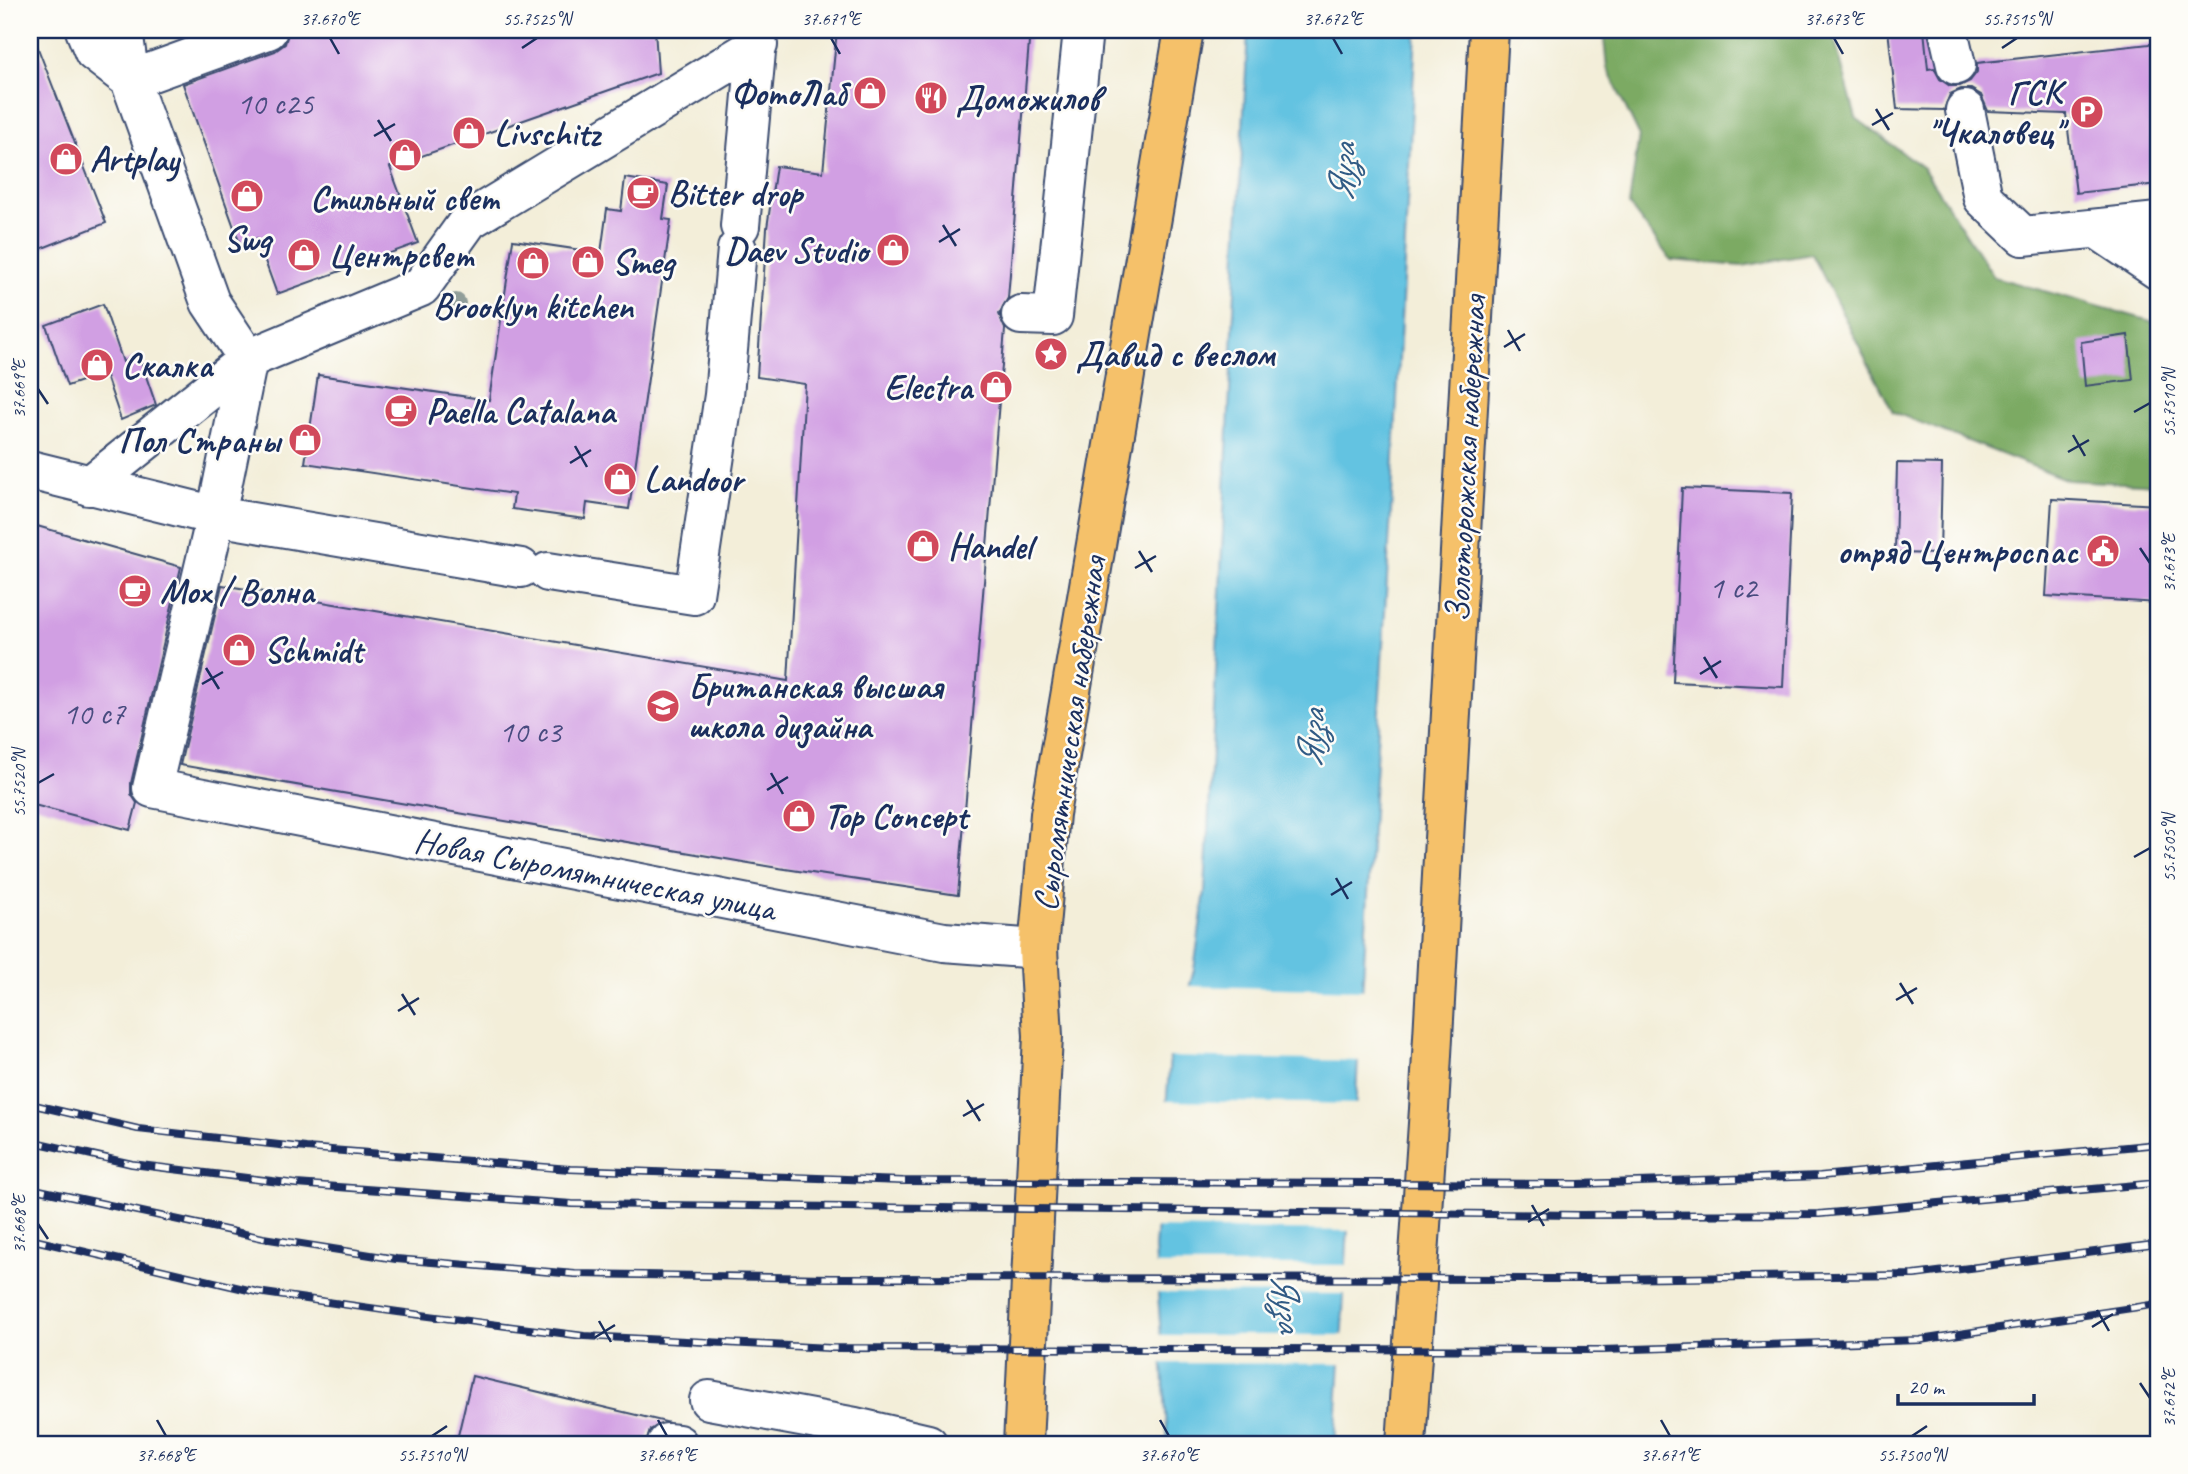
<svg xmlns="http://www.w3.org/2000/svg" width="2188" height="1474" font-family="Caveat,sans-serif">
<rect width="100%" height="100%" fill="#fdfcf7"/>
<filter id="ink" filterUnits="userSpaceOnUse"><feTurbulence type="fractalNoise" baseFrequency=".0143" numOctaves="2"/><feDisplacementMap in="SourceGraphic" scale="14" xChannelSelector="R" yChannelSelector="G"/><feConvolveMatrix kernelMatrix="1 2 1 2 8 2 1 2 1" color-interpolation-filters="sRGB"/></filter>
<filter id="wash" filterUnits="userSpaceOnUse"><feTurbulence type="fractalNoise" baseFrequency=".00686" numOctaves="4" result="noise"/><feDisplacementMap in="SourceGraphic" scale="28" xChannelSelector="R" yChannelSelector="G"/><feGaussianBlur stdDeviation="1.57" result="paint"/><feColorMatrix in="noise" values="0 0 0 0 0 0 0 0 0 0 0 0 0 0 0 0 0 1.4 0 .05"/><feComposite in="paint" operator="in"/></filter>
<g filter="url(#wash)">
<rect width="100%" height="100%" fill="#f3eed9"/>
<path fill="#7caa63" stroke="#4c6c60" stroke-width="2" d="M1603 30H1832L1856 118 1923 168 1994 277 2158 323V485L2068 480 1893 412 1812 254 1742 266 1671 260 1629 205 1639 135 1607 68Z"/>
<path fill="#63c3e1" stroke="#3f79a0" stroke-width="2" d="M1248 30H1416L1392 495 1335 1444H1168L1155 1248 1170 1057 1194 970 1205 891Z"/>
<path fill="#f3eed9" d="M1186 986 1367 990 1363 1061 1167 1057Z
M1163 1101 1361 1104 1353 1231 1153 1228Z
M1153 1265H1351L1349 1294 1155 1293Z
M1158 1335H1346L1344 1364 1160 1363Z"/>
<g id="blocks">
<path fill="#d19fe3" d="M289 30H655L658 73 390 167 418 243 277 294 257 239 240 244 183 84 275 51 285 44Z
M837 30H1030L1008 298 999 314 1005 329 958 895 772 867 180 765 222 585 788 681 805 384 757 377 767 228 776 166 823 172Z
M1888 30H1924L1928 69 1934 68 1940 79 1950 86H1960L1970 81 1977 72V63L2158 43V184L2076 193 2066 114 1988 111 1981 95 1971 89H1961L1950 94 1944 110 1897 109Z
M32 33 106 223 30 253V34Z
M625 178 668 185 663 219 671 220 629 509 587 503 585 519 512 509 514 494 305 463 318 375 489 400 513 240 601 253 607 209 621 211Z
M103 304 123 362 139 356 156 405 121 420 105 373 67 386 46 325Z
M2128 335 2133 380 2085 386 2081 342Z
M1897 463 1942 464 1940 554 1895 553Z
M1682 488 1792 493 1783 687 1673 682Z
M2052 499 2158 505V603L2046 596Z
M30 524 181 567 131 783V794L137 803 130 830 30 804Z
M472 1376 666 1422 650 1430 646 1444H456Z"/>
</g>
</g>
<g filter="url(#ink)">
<use href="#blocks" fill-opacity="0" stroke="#3b4c70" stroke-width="2"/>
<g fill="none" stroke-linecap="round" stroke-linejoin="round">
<defs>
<path id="minor" d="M85 30 94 52 130 80
M123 30 130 80 210 302 248 359 216 516 152 788 944 942 1038 949
M1948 30 1956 65
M130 80 268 30
M1965 110 1983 198 2023 236 2158 222
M740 226 758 30
M2097 229 2158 270
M1021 315 1053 316 1083 30
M30 470 216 516 521 568
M89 486 248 359 421 287 469 220 758 45
M548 572 694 595 724 395 737 249
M709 1400 855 1427 928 1444
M667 1443 678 1444"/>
<path id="major" d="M1023 1444 1043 1036 1038 949 1050 814 1184 30
M1406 1444 1429 1109 1489 30"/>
</defs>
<use href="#minor" stroke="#3b4c70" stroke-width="42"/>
<use href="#major" stroke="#3b4c70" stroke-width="42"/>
<use href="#minor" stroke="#fff" stroke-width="38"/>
<use href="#major" stroke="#f5c16b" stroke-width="38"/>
<defs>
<path id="rail" d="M30 1104 138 1129 306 1148 570 1169 903 1181 1578 1184 1820 1176 2158 1144
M30 1141 132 1164 296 1184 572 1204 1578 1215 1819 1214 2158 1183
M30 1188 263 1238 396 1259 575 1274 830 1278 1601 1279 1914 1275 2158 1244
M30 1239 257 1292 398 1312 584 1336 830 1348 1601 1350 1920 1340 2158 1304"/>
</defs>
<use href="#rail" stroke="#1b2f5e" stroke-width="8"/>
<use href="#rail" stroke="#fdfcf7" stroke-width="5" stroke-dasharray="16" stroke-linecap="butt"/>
</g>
<circle fill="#919e99" cx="456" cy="303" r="10"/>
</g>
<path fill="none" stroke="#1b2f5e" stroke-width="2.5" d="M330 38 339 54M831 38 840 54M1333 38 1342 54M1834 38 1843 54M522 48 537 38M2002 48 2017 38M1876 109 1889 130M378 120 391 141M1872 125 1893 113M374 136 395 124M943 225 956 246M939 242 960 229M1508 330 1520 351M1504 347 1525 334M38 389 48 404M2134 412 2150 403M2073 435 2085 456M575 446 587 467M2068 452 2089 440M570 463 591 450M2140 548 2150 563M1139 551 1152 572M1135 568 1156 556M1704 657 1717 678M206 668 219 689M1700 674 1721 661M202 684 223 672M771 773 783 794M38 783 54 774M767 790 788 777M2134 857 2150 848M1336 878 1348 899M1331 895 1352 882M1900 983 1913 1004M402 994 415 1015M1896 1000 1917 988M398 1011 419 998M967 1100 980 1121M963 1116 984 1104M1532 1205 1544 1226M1528 1222 1549 1209M38 1224 48 1239M2097 1310 2109 1331M599 1321 611 1342M2092 1327 2113 1314M594 1338 615 1325M2140 1383 2150 1398M157 1420 166 1436M658 1420 667 1436M1160 1420 1169 1436M1661 1420 1670 1436M432 1436 447 1426M1912 1436 1927 1426"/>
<defs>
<symbol id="shop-disc" viewBox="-11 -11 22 22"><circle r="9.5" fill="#d1495b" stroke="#fdfcf7"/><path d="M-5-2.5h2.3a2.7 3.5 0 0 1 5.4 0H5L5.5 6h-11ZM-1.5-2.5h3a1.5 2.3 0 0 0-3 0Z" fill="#fff"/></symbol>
<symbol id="restaurant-disc" viewBox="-11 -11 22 22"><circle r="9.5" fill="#d1495b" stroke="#fdfcf7"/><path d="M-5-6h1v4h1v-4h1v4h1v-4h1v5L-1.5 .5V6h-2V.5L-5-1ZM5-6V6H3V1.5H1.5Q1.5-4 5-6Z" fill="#fff"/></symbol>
<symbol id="parking-disc" viewBox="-11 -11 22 22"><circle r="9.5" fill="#d1495b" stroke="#fdfcf7"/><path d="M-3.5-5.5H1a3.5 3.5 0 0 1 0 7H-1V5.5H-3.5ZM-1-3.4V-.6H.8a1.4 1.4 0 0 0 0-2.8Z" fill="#fff"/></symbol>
<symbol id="cafe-disc" viewBox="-11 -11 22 22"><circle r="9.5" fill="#d1495b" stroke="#fdfcf7"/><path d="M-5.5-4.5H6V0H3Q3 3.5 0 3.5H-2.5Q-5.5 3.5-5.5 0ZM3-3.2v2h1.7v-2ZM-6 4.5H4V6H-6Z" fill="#fff"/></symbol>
<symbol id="sight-disc" viewBox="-11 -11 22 22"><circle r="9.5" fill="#d1495b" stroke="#fdfcf7"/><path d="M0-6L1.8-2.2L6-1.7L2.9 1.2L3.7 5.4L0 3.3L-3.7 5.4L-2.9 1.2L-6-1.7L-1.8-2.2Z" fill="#fff"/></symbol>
<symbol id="civic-disc" viewBox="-11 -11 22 22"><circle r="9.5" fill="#d1495b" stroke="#fdfcf7"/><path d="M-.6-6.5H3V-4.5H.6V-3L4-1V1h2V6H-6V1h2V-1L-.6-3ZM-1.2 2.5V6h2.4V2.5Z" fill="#fff"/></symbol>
<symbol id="university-disc" viewBox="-11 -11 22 22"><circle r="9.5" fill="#d1495b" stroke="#fdfcf7"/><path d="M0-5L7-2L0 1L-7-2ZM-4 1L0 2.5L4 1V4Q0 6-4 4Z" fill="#fff"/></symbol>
</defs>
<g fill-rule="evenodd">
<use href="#shop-disc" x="851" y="74" width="38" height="38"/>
<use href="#restaurant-disc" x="912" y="79" width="38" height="38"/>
<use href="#parking-disc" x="2068" y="93" width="38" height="38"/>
<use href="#shop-disc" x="450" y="114" width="38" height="38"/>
<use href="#shop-disc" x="386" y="136" width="38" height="38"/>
<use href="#shop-disc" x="47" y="140" width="38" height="38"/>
<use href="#cafe-disc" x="624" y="174" width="38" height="38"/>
<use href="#shop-disc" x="228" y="177" width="38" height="38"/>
<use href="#shop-disc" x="874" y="231" width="38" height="38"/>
<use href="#shop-disc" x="285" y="236" width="38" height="38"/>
<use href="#shop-disc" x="569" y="243" width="38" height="38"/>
<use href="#shop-disc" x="514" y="244" width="38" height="38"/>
<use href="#sight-disc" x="1032" y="335" width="38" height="38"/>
<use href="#shop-disc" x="78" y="346" width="38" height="38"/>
<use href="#shop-disc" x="977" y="368" width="38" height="38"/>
<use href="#cafe-disc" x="382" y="392" width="38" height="38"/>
<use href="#shop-disc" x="286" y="421" width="38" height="38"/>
<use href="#shop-disc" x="601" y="460" width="38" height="38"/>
<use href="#shop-disc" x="904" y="527" width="38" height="38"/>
<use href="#civic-disc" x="2084" y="532" width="38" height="38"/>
<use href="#cafe-disc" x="116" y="572" width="38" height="38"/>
<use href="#shop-disc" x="220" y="631" width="38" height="38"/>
<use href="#university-disc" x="644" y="687" width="38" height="38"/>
<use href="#shop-disc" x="780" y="797" width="38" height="38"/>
</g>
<g text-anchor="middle" stroke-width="5" stroke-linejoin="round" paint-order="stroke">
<g font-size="32" fill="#484b7f">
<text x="275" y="114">10 с25</text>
<text x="1733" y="598">1 с2</text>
<text x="94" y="724">10 с7</text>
<text x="530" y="742">10 с3</text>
</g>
<g font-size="35" font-weight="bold" fill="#1b2f5e" stroke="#fdfcf7" text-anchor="start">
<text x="2062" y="104" text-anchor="end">ГСК<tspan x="2062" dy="40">"Чкаловец"</tspan></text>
<text x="846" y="105" text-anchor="end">ФотоЛаб</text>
<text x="956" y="110">Доможилов</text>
<text x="494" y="145">Livschitz</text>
<text x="90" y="171">Artplay</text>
<text x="668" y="205">Bitter drop</text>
<text x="405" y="210" text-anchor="middle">Стильный свет</text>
<text x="247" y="251" text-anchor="middle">Swg</text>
<text x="868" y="262" text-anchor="end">Daev Studio</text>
<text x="328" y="267">Центрсвет</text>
<text x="612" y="274">Smeg</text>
<text x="533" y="318" text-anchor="middle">Brooklyn kitchen</text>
<text x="1076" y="366">Давид с веслом</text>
<text x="122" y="377">Скалка</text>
<text x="972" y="399" text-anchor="end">Electra</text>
<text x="426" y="423">Paella Catalana</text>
<text x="280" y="452" text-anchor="end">Пол Страны</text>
<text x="644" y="491">Landoor</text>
<text x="948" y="558">Handel</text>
<text x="2078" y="563" text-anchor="end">отряд Центроспас</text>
<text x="160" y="603">Мох / Волна</text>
<text x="264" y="662">Schmidt</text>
<text x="688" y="698">Британская высшая<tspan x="688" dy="40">школа дизайна</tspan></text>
<text x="824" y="828">Top Concept</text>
</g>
<g font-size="35" fill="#1b2f5e" stroke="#fdfcf7">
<text transform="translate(1465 459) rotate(-87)" y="12">Золоторожская набережная</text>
<text transform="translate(1069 734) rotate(-82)" y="12">Сыромятническая набережная</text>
<text transform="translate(595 874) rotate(11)" y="12">Новая Сыромятническая улица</text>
</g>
<g font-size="37" font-style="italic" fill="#315b85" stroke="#fdfcf7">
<text transform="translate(1341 173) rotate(-87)" y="13">Яуза</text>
<text transform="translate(1310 739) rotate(-86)" y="13">Яуза</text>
<text transform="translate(1288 1302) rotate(82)" y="13">Яуза</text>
</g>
</g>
<rect width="2188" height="1474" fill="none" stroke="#fdfcf7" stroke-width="77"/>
<path d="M1898 1394v10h136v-10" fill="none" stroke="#1b2f5e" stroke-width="3.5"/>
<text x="1908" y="1394" font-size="21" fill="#1b2f5e" stroke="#fdfcf7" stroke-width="5" paint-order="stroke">20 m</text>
<rect x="38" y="38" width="2112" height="1398" fill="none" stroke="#1b2f5e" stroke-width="2.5"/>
<g font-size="18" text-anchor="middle" fill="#1b2f5e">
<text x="330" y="25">37.670°E</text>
<text x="537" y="25">55.7525°N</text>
<text x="831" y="25">37.671°E</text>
<text x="1333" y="25">37.672°E</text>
<text x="1834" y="25">37.673°E</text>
<text x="2017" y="25">55.7515°N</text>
<text transform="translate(19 389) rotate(-90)" y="6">37.669°E</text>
<text transform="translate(2169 403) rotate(-90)" y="6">55.7510°N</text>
<text transform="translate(2169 563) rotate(-90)" y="6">37.673°E</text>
<text transform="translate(19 783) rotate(-90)" y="6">55.7520°N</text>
<text transform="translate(2169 848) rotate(-90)" y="6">55.7505°N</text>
<text transform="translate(19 1224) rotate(-90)" y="6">37.668°E</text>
<text transform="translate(2169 1398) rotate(-90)" y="6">37.672°E</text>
<text x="166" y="1461">37.668°E</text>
<text x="432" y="1461">55.7510°N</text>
<text x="667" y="1461">37.669°E</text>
<text x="1169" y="1461">37.670°E</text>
<text x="1670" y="1461">37.671°E</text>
<text x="1912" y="1461">55.7500°N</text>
</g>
</svg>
